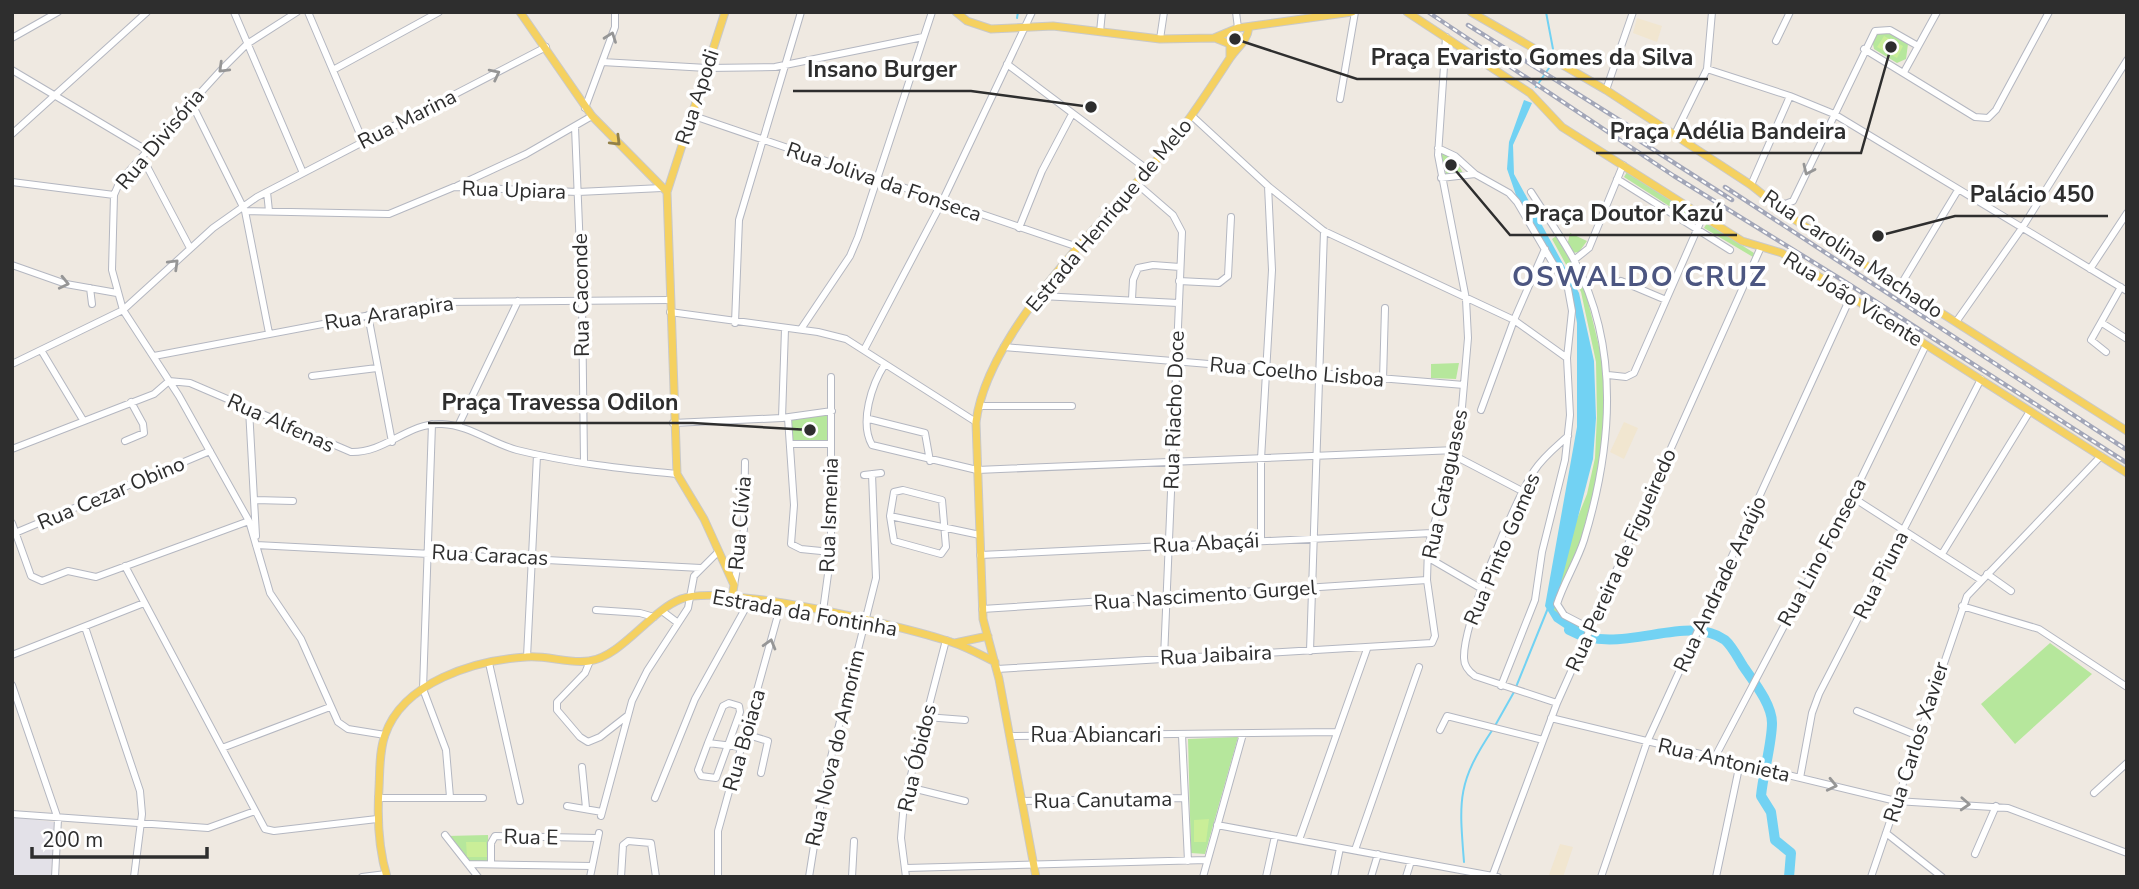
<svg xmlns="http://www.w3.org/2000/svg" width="2139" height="889" font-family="'Nunito Sans',sans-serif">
<rect width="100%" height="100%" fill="#efe9e1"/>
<path fill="#e3e1e8" d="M12 817 54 822 51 877H12Z"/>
<path fill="#f1e6d0" d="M1637 18 1662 26 1657 42 1633 33Z
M1624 422 1638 428 1624 459 1610 452Z
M1560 844 1573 847 1563 877 1549 875Z"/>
<path fill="#b6e79c" d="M1879 31 1889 33 1908 44 1906 59 1897 63 1874 49 1872 39Z
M1441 153 1453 156 1463 173 1446 174Z
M1627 172 1697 217 1694 222 1624 177Z
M1707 223 1754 253 1753 257 1704 228Z
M1570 233 1587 241 1579 252 1572 253 1567 246Z
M1559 234 1585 289 1606 375 1601 463 1580 543 1556 603 1558 613 1585 630 1583 634 1571 629 1550 607 1559 564 1587 494 1595 458 1597 416 1596 362 1581 292 1552 239Z
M1459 363 1456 379 1431 378V364Z
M828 414 829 441 792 442 790 419Z
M2050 643 2092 674 2015 744 1981 704Z
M1238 737 1205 854 1191 853 1188 739Z
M488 835 489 862H469L447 836Z"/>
<path fill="#caee98" d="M1884 36 1903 46 1897 58 1877 47Z
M1209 819 1206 842H1194V820Z
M466 842H486L487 857H467Z"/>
<path fill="#72d2f3" d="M1524 100 1532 103 1513 145 1514 174 1579 293 1594 361 1596 418 1593 459 1554 610 1584 631 1581 639 1554 621 1545 606 1577 427V323L1571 288 1517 198 1507 169 1509 142Z"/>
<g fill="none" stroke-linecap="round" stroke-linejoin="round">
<path stroke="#72d2f3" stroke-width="2" d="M1546 12 1553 49
M1017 18 1018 12
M1536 87 1549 68
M1516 687 1548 608
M1496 724 1514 692
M1464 862C1459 799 1457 783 1493 729"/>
<path stroke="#72d2f3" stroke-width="10" d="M1569 630C1619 658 1686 612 1725 640 1732 646 1738 658 1743 666 1753 681 1772 704 1772 723 1772 743 1763 774 1761 796L1771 812 1775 840 1791 853 1789 877"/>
<defs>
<path id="minor" d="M234 12 303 173
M297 12 247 44 223 68 120 181 114 195 112 270 123 310 179 396 249 521 270 593 301 639 338 722 348 729 385 735
M308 12 363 141
M1236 12 1238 28
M1100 32 1102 12
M12 38 58 12
M1160 39 1164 12
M1776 41 1790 12
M1864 49 1975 117 1988 118 1996 110 2049 12
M602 62 707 68 775 67 923 37
M1007 64 1148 170
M1707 69 1790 96 1834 114 2127 291
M12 70 148 151
M333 70 439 12
M1904 72 1937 12
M1606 90 1633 12
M1340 99 1355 12
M190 100 245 211 269 333
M585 108 615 27V12
M691 115 1078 247
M1192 116 1268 186 1324 231 1514 320 1567 358 1570 415 1565 460 1542 552 1535 600 1501 686
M575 127 582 300 584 462
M12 134 147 12
M1675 134 1707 69 1712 12
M1438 148 1455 156 1475 174
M142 157 190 248
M1441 178 1475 174 1509 193 1517 202 1568 289 1572 311 1567 358
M1617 179 1730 250
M12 182 114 195
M1136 183 1173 215 1182 232 1164 658
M1751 185 1790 96
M457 186 526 154 592 116
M267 192 269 211
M1531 192C1545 214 1561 236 1574 260 1621 348 1612 448 1584 540 1577 562 1564 582 1557 604L1564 615 1591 629
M1768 198 1785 204 1793 201 1875 31 1890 30 1918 46
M245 211 389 214 454 187 578 192 662 188
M1019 228 1042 171 1072 114
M1574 260 1589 248 1623 165
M12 265 66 284 117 293
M2090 269 2127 213
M1179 281 1219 283 1228 276 1231 217
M1621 281 1666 300
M1900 286 1958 190
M90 288 92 304
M1041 296 1178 303
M1132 299 1133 280 1138 268 1153 265 1180 267
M670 312 818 332 846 339 976 422
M368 315 392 442
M1956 322 2022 228 2127 60
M735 323 739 220 801 12
M2102 323 2127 339
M801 329 850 256 858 237 932 12
M1004 347 1464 385
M41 350 83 420
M864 350 942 202 1032 12
M2106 352 2091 340 2121 287
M154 356 439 302 670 300
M12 364 123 310 213 228 257 197 546 47
M885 364C872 384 859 422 872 445L977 470 1456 450
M1608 375 1626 377 1634 373 1703 216
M312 376 377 368
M1383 380 1385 308
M169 381 190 383 351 452C386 453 408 422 442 424 469 425 491 443 517 450 569 463 624 469 677 474
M979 406H1072
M249 409 256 536
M1481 410 1514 320 1545 249
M782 418 785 329
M788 418 794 505 791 544 801 549 831 552
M869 419 925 433 930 461
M673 423 782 418 832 411
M432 424 423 689 446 750 450 797
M458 426 518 301
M125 441 144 433 143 424 131 402
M791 444H831
M12 449 154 394 169 381
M1455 456 1522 491
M864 475 881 473
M903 490 942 500 946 547 941 554 894 541 890 516 894 492Z
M1852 497 1981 580
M255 500 293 501
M890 516 980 535
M12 523 31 576 42 581 68 571 96 577 249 521
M15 533 210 451
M1261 540V459L1272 270 1268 186
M256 545 701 568
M1942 554 2030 411
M980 555 1432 533
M1427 557 1482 589
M125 566 265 829 274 831 377 819
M1987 574 2011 591
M734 585 744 529 745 462
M1962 606 2039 629 2127 687
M982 609 1427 580
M596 610 640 613 654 617
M662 611 678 623
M823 611 831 552V377
M85 627 140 791 142 814 134 877
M1310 651 1324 231
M12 655 144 603
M527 657 537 455
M590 661 585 673 557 702V710L580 737 588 742 600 737 627 716
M489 663 520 801
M997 669 1432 643 1435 636 1427 580 1428 547 1460 430 1468 338 1466 299 1438 155 1446 37
M12 685 58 819 55 877
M1557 703 1475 676C1468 671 1464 666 1464 658 1463 623 1514 502 1534 471 1543 457 1556 447 1568 436
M1857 711 1918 736
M926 717 965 720
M1551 718 1896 801 2008 808 2127 853
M1440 730 1447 716 1543 740
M745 734 768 741 761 773
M1182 735 1188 861
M1010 736 1337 732
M708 743 723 706 729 703 739 706 740 712 716 778 701 776 698 770 708 743 741 747
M222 748 330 707
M1715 757 1852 497 1926 345
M582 767 586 808
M1800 778 1812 713 1819 694 1981 379
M908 787 965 801
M2094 793 2127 763
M378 798H483
M655 798 695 699 750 600
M1022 801 1183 798
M567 806 602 812
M12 814 208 828 255 811
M601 816 632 701 647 671 688 608 694 576 718 552
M1217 825 1498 877
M1886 833 1942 877
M445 835 478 877
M1299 840 1367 649
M1355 850 1419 667
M1975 854 1996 806
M468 864 592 866
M491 864V843L495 836 597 838
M906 868 1207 860
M362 877 386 874
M590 877 599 833
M621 877 623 845 628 841 651 843 656 877
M718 877V831L781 604
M809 877 823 789 876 578 872 474
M852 877 854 841
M906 877 901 838 904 802 946 640
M1203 877 1243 734
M1266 877 1275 836
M1334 877 1340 848
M1371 877 1378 854
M1406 877 1411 861
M1492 877 1557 703 1761 247
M1601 877 1647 742 1851 296
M1716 877 1740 763
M1871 877 1967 596 2101 456"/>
<path id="major" d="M520 12 592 116 667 192
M725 12 667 192 677 474 704 519 734 585 732 597
M956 12 967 21 991 29 1053 26 1160 39 1214 38 1238 28 1352 12
M1407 12 1530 93 1562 127 1742 241 1782 253 2127 473
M1471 12 1606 90 1751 185 1792 218 2127 431
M1215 38 1230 44V57
M955 643 988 636
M387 877C378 847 377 819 379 788 380 771 379 752 385 735 403 682 475 660 526 657 547 655 568 664 589 661 621 657 650 611 681 599 722 583 904 626 951 642 967 647 981 655 995 662
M1036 877 999 679 983 619 976 422C987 334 1097 227 1155 162 1184 129 1207 93 1230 58 1238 46 1247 42 1249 27"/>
</defs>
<use href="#minor" stroke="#b4b7c1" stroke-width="8"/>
<use href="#major" stroke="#c9c9c9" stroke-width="9"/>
<use href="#minor" stroke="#fff" stroke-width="6"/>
<use href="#major" stroke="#f5d160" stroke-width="7"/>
<defs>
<path id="rail" d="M1428 12 1674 176 1847 283 2127 463
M1468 25 1640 133
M1626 132 1732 200
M1725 187 2127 450"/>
</defs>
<use href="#rail" stroke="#a2a6b8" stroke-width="4.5"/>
<use href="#rail" stroke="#fff" stroke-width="2" stroke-dasharray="5" stroke-linecap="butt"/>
</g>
<defs><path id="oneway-chevron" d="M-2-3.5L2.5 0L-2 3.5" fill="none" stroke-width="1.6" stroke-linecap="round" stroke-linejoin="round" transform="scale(1.75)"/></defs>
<g stroke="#969696">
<use href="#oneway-chevron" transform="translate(611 37) rotate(-70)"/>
<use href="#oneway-chevron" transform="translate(223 68) rotate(136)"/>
<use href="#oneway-chevron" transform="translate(495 74) rotate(-27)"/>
<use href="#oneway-chevron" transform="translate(1808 170) rotate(115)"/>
<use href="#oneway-chevron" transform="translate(174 264) rotate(-44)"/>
<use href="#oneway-chevron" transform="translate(64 283) rotate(13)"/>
<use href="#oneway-chevron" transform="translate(770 644) rotate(-74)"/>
<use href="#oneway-chevron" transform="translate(1832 785) rotate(13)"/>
<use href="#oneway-chevron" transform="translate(1965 804) rotate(3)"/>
</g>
<use stroke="#928047" href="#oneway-chevron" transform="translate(616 141) rotate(45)"/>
<g text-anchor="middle" stroke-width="7" stroke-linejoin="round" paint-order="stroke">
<g font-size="21" fill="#2e2e2e" stroke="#fff">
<text transform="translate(697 97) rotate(-72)" y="7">Rua Apodi</text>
<text transform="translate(407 119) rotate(-27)" y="7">Rua Marina</text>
<text transform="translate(160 139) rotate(-50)" y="7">Rua Divisória</text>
<text transform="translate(884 182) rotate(19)" y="7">Rua Joliva da Fonseca</text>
<text transform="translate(514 190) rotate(2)" y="7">Rua Upiara</text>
<text transform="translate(1109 215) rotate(-50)" y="7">Estrada Henrique de Melo</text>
<text transform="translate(1853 254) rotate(34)" y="7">Rua Carolina Machado</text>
<text transform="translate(581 295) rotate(-91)" y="7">Rua Caconde</text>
<text transform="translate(1853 299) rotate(32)" y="7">Rua João Vicente</text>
<text transform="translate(389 313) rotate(-9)" y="7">Rua Ararapira</text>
<text transform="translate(1297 372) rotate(5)" y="7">Rua Coelho Lisboa</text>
<text transform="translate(1174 410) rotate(-88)" y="7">Rua Riacho Doce</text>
<text transform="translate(281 423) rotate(24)" y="7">Rua Alfenas</text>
<text transform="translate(1445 484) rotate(-78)" y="7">Rua Cataguases</text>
<text transform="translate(111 493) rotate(-23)" y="7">Rua Cezar Obino</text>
<text transform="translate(829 515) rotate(-88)" y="7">Rua Ismenia</text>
<text transform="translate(740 523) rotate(-85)" y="7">Rua Clívia</text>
<text transform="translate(1206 543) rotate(-3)" y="7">Rua Abaçái</text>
<text transform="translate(1502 549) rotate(-67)" y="7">Rua Pinto Gomes</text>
<text transform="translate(1822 552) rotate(-62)" y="7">Rua Lino Fonseca</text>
<text transform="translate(490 555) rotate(3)" y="7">Rua Caracas</text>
<text transform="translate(1621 560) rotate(-66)" y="7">Rua Pereira de Figueiredo</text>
<text transform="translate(1881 575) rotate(-63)" y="7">Rua Piuna</text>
<text transform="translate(1720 584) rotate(-65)" y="7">Rua Andrade Araújo</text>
<text transform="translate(1205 595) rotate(-4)" y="7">Rua Nascimento Gurgel</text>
<text transform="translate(805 613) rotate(10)" y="7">Estrada da Fontinha</text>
<text transform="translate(1216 655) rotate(-3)" y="7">Rua Jaibaira</text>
<text x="1096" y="742">Rua Abiancari</text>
<text transform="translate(744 740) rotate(-74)" y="7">Rua Boiaca</text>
<text transform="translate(1916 742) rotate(-72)" y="7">Rua Carlos Xavier</text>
<text transform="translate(835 748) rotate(-77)" y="7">Rua Nova do Amorim</text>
<text transform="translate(917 758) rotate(-77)" y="7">Rua Óbidos</text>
<text transform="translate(1724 760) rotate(13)" y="7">Rua Antonieta</text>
<text transform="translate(1103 800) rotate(-1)" y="7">Rua Canutama</text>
<text transform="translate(531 837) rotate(1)" y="7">Rua E</text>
</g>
<g font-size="28" font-weight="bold" letter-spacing="2" fill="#4c5681" stroke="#fff">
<text x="1640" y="286">OSWALDO CRUZ</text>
</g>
</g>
<path fill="none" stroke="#2e2e2e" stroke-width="2.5" d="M1235 39L1357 79H1708M1091 107L971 91H793M1891 47L1861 153H1596M1878 236L1955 216H2108M1451 165L1510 235H1737M810 430L693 423H428"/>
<g fill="#2e2e2e" stroke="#fff" stroke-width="2.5">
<circle cx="1235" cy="39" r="7"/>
<circle cx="1091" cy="107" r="7"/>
<circle cx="1891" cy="47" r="7"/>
<circle cx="1878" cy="236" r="7"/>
<circle cx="1451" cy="165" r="7"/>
<circle cx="810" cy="430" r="7"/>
</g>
<g font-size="23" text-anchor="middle" font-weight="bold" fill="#2e2e2e" stroke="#fff" stroke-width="7" stroke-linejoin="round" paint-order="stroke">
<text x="1532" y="65">Praça Evaristo Gomes da Silva</text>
<text x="882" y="77">Insano Burger</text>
<text x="1728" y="139">Praça Adélia Bandeira</text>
<text x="2032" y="202">Palácio 450</text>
<text x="1624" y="221">Praça Doutor Kazú</text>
<text x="560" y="410">Praça Travessa Odilon</text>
</g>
<rect width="2139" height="889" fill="none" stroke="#2e2e2e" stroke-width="28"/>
<path d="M32 847v10h175v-10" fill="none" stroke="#2e2e2e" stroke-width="3.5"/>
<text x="42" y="847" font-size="21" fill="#2e2e2e" stroke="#ffffff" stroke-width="5" paint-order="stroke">200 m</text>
</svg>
